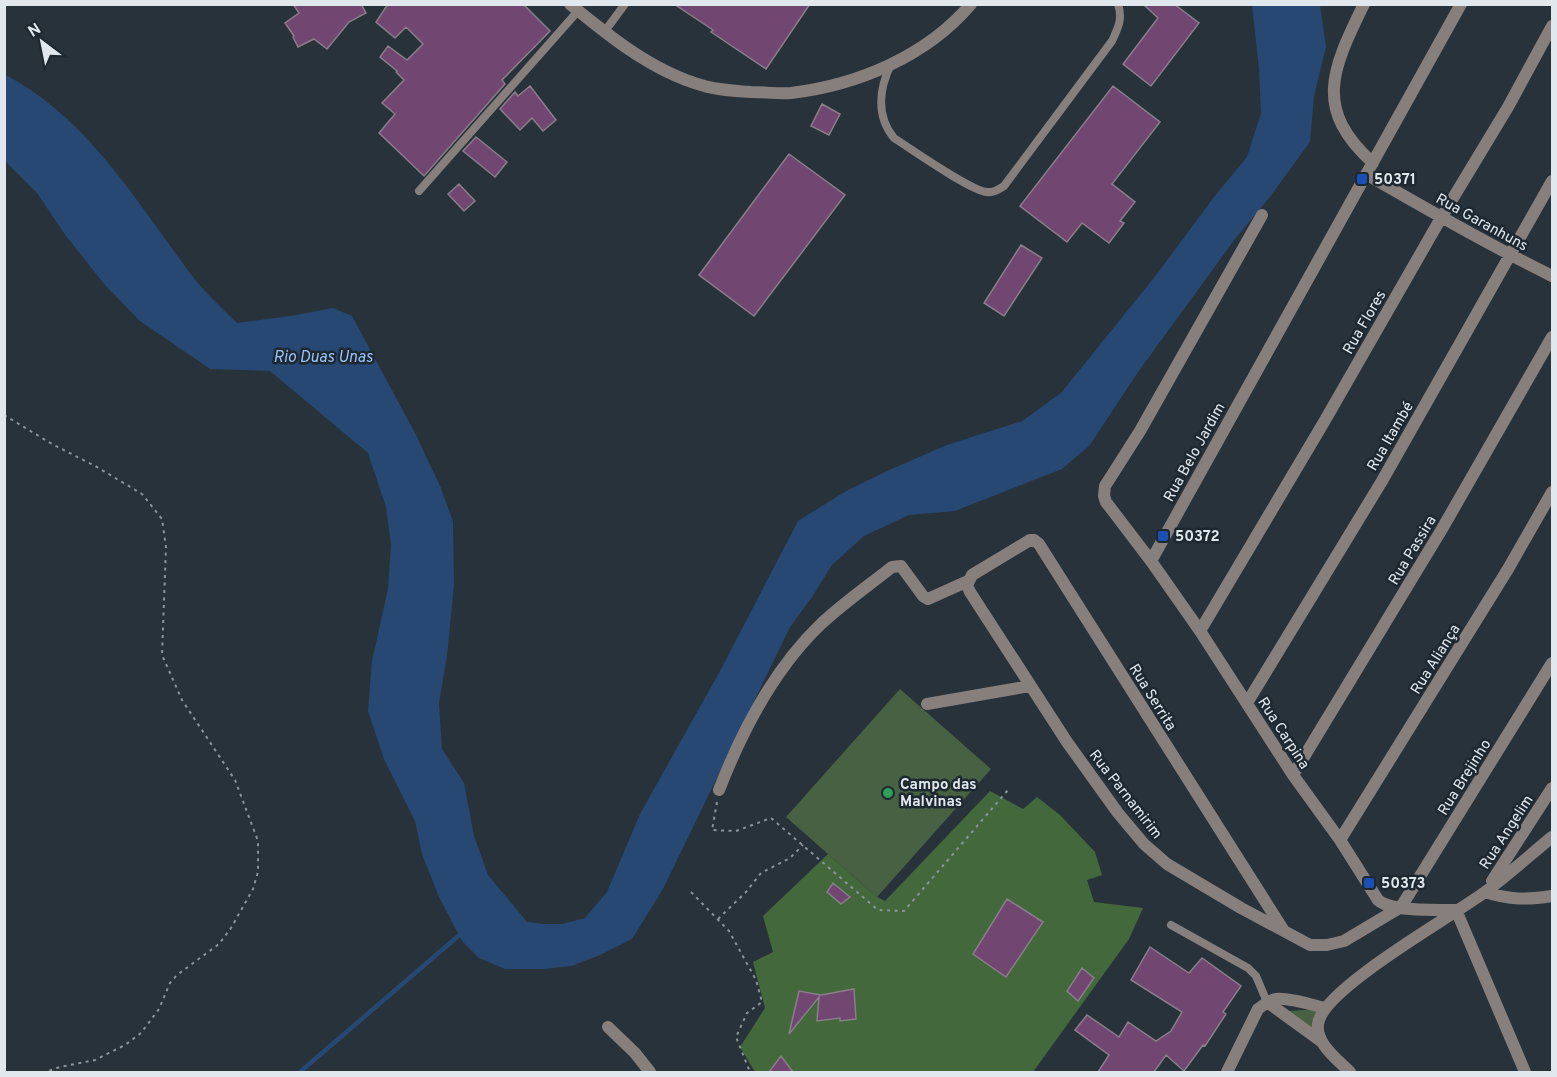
<svg xmlns="http://www.w3.org/2000/svg" width="1557" height="1077" font-family="Overpass,sans-serif">
<rect width="100%" height="100%" fill="#28323b"/>
<path fill="#486142" d="M900 689 991 769 877 897 786 817Z
M1323 1009 1311 1031 1288 1011Z"/>
<path fill="#42683b" d="M990 791 1023 809 1037 797 1060 815 1095 852 1102 875 1087 880 1094 902 1143 908 1129 939 1033 1072H755L740 1047 765 1008 753 962 773 952 763 916 828 854 877 897 885 901Z"/>
<path fill="#274873" d="M1252 5H1320L1326 47 1314 96 1310 142 1269 198 1235 239 1138 372 1090 445 1062 469 955 511 909 515 864 536 832 565 812 597 790 627 663 889 632 939 600 955 571 966 544 969H505L479 958 462 941 439 897 422 854 415 821 384 759 368 711 372 661 388 589 391 544 386 507 368 453 270 371 210 369 140 321 105 285 66 236 37 193 5 161 4 74C86 116 137 202 190 273 203 291 221 307 237 323L291 316 333 308 352 316 415 433 441 488 453 522 454 585 447 656 439 703 442 749 464 783 474 836 488 875 527 922 545 924H562L585 918 607 892 640 814 720 671 798 521 846 491 887 471 947 445 1022 421 1061 393 1157 274 1214 197 1247 157 1261 113 1259 69Z"/>
<g fill="none" stroke-linecap="round" stroke-linejoin="round">
<path stroke="#274873" stroke-width="4.5" d="M300 1072 464 931"/>
</g>
<path fill="#714771" stroke="#897e89" stroke-width="1.5" d="M293 4H361L366 13 349 22 327 49 314 39 298 47 293 37 294 36 285 23 299 13Z
M388 4H523L550 31 502 80 505 84 424 176 379 133 395 114 382 103 404 80 396 72 397 71 380 57 388 46 407 60 423 44 406 27 395 38 376 22Z
M674 4H810L766 69 711 32 713 30Z
M1143 4H1174L1199 23 1151 86 1123 64 1158 18Z
M530 86 556 120 543 131 532 118 520 130 500 109 515 92 518 96Z
M1113 86 1160 122 1112 184 1135 202 1120 221 1124 223 1109 243 1082 223 1067 242 1020 206Z
M822 104 840 114 829 135 811 126Z
M476 137 507 162 495 177 463 151Z
M789 154 845 195 754 316 699 275Z
M459 184 475 201 464 211 448 194Z
M1021 245 1042 258 1004 316 984 303Z
M833 883 850 897 841 904 827 892Z
M1007 899 1043 922 1006 977 973 954Z
M1150 947 1189 973 1202 958 1241 986 1223 1012 1226 1014 1205 1046 1203 1045 1184 1071 1166 1055 1154 1072H1098L1109 1055 1075 1030 1087 1015 1119 1037 1128 1022 1156 1041 1171 1031 1182 1012 1131 980Z
M1082 968 1094 978 1078 1001 1067 991Z
M854 989 856 1019 840 1021V1018L817 1021 819 997 789 1034 799 991 821 995Z
M781 1056 793 1072H769Z"/>
<g fill="none" stroke-linecap="round" stroke-linejoin="round">
<path stroke="#8c949c" stroke-width="2" stroke-dasharray="3 4.5" stroke-linecap="butt" d="M4 415 52 444 97 467 142 494 162 519 166 547 162 655 182 700 235 780 258 841V872L253 889 231 928 219 944 177 975 170 983 159 1009 141 1033 125 1045 95 1060 60 1067 46 1072
M717 802 712 830 736 831 771 818 878 910 904 911 1008 790
M691 892 729 931 756 980 762 1002 747 1013 736 1037 750 1072
M718 919 746 892 761 873 790 858 803 845"/>
<path stroke="#867f7c" stroke-width="8" d="M605 31 625 4
M891 64C879 89 876 116 894 138 911 149 971 191 987 192 994 193 999 189 1004 186L1112 41C1118 28 1123 19 1118 4
M419 191 578 11
M1171 925 1248 968 1256 976 1267 1002"/>
<path stroke="#867f7c" stroke-width="12" d="M570 4C609 36 652 71 701 85 717 90 734 91 751 92 764 92 778 94 791 93 858 85 927 56 971 4
M1364 4C1333 68 1312 108 1373 163
M1366 174C1428 210 1489 245 1552 276
M1262 215 1140 431 1105 486 1104 496 1106 502 1151 561 1200 631 1293 775 1340 840 1378 900C1391 912 1438 910 1456 910
M1151 561 1461 4
M1200 631 1324 422 1441 218 1508 107 1552 26
M1247 703 1382 481 1552 181
M927 704 1030 686
M1293 775 1442 529 1552 337
M719 790C742 731 773 670 820 625 842 604 868 586 892 567L901 566 923 596 928 599 968 581
M1340 840 1508 569 1552 492
M1492 881 1552 788
M1485 892C1510 900 1527 900 1552 896
M1456 910 1525 1072
M1284 931 1039 544 1034 540H1030L972 575 967 585 970 592 1067 742 1118 813 1144 844 1167 864 1241 908 1310 945H1327L1344 941 1401 907 1552 663
M1267 1002 1322 1042
M608 1027 635 1053 650 1072
M1227 1072 1258 1009C1264 1005 1269 1000 1276 999 1288 997 1312 1005 1325 1008
M1350 1072C1337 1059 1312 1041 1319 1020 1330 985 1451 917 1485 892 1508 875 1530 855 1552 837"/>
</g>
<g fill="#1a4fb4" stroke="#1e2831" stroke-width="2">
<rect x="1356" y="173" width="12" height="12" rx="3"/>
<rect x="1157" y="530" width="12" height="12" rx="3"/>
<rect x="1363" y="877" width="12" height="12" rx="3"/>
</g>
<circle fill="#2e9e5b" stroke="#1e2831" stroke-width="2" cx="888" cy="793" r="6"/>
<g text-anchor="middle" stroke-width="5" stroke-linejoin="round" paint-order="stroke">
<g font-size="15" font-weight="bold" fill="#e0e7ed" stroke="#1e2831" text-anchor="start">
<text x="1374" y="184">50371</text>
<text x="1175" y="541">50372</text>
<text x="900" y="789">Campo das<tspan x="900" dy="17">Malvinas</tspan></text>
<text x="1381" y="888">50373</text>
</g>
<g font-size="15" fill="#e0e7ed" stroke="#1e2831">
<text transform="translate(1482 222) rotate(29)" y="5">Rua Garanhuns</text>
<text transform="translate(1364 322) rotate(-60)" y="5">Rua Flores</text>
<text transform="translate(1390 436) rotate(-60)" y="5">Rua Itambé</text>
<text transform="translate(1194 452) rotate(-61)" y="5">Rua Belo Jardim</text>
<text transform="translate(1412 550) rotate(-59)" y="5">Rua Passira</text>
<text transform="translate(1435 659) rotate(-58)" y="5">Rua Aliança</text>
<text transform="translate(1153 697) rotate(58)" y="5">Rua Serrita</text>
<text transform="translate(1284 733) rotate(57)" y="5">Rua Carpina</text>
<text transform="translate(1464 777) rotate(-58)" y="5">Rua Brejinho</text>
<text transform="translate(1126 794) rotate(52)" y="5">Rua Parnamirim</text>
<text transform="translate(1506 832) rotate(-57)" y="5">Rua Angelim</text>
</g>
<g font-size="16" font-style="italic" fill="#99c3fa" stroke="#1e2831">
<text x="323" y="362">Rio Duas Unas</text>
</g>
</g>
<rect width="1557" height="1077" fill="none" stroke="#e0e7ed" stroke-width="12"/>
<g transform="translate(42 42) rotate(328)" stroke="#1e2831" stroke-width="4.5" paint-order="stroke">
<path d="M0-4.5L10 22L0 15L-10 22Z" fill="#e0e7ed"/>
<text y="-9" font-size="16" font-weight="bold" text-anchor="middle" fill="#e0e7ed">N</text>
</g>
</svg>
